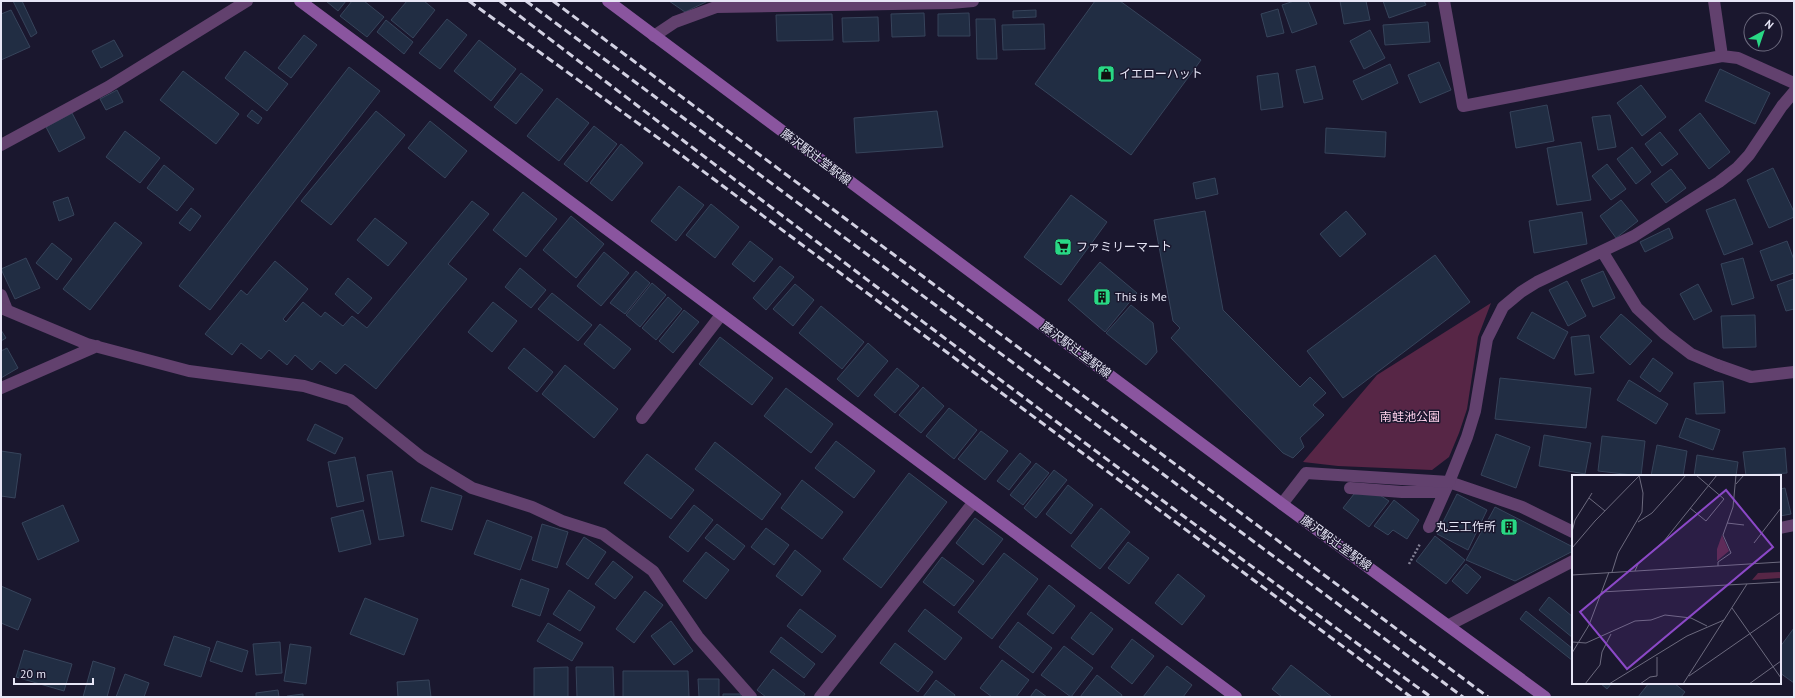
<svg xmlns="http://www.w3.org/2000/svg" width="1795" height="698" font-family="'PT Sans','Noto Sans JP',sans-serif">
<rect width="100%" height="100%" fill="#1a172e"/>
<path fill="#572646" d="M1491 303 1478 337 1467 409 1459 433 1449 457 1432 470 1338 466 1303 462 1377 375Z"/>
<path fill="#212d43" stroke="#37445b" d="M13 1H22L37 33 31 37Z
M326 1H346L338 11Z
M352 1H364L384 17 367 37 340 16Z
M407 1H424L435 10 413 38 391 20Z
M669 1H708L685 12Z
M1095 1H1120L1201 60 1131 155 1035 84Z
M1294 1H1308L1317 24 1292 33 1282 5Z
M1340 1H1366L1370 20 1344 24Z
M1383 1H1424L1426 5 1389 18Z
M1278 9 1284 33 1267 37 1261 14Z
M11 10 30 47 1 60V14Z
M1036 10V17L1013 18V11Z
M924 13 925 36 892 37 891 14Z
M969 13 970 36H938V14Z
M832 14 833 40 777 41 776 15Z
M878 17 879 41 843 42 842 18Z
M447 19 467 35 440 69 419 53Z
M976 19H995L997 59H977Z
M386 20 413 42 404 54 377 32Z
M1428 22 1430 42 1385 45 1383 25Z
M1044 24 1045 49 1003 50 1002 25Z
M1370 30 1385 58 1364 69 1350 41Z
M304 35 317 45 291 78 278 68Z
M114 40 123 56 101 68 92 51Z
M479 40 516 69 491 101 454 71Z
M245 51 288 84 267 111 225 78Z
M1439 62 1451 90 1420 103 1408 75Z
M1390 64 1398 83 1362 100 1353 81Z
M1315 66 1323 99 1304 103 1296 70Z
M349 67 380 91 210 310 179 286Z
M1720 69 1770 93 1755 124 1705 101Z
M183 71 239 114 216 144 160 100Z
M521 73 543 90 516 124 494 107Z
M1278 73 1283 107 1261 110 1257 76Z
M1641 85 1666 117 1642 136 1617 103Z
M117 90 123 102 106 110 100 99Z
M557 98 589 123 559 161 527 136Z
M1547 105 1554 141 1516 148 1510 112Z
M252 110 262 118 258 124 247 116Z
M376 111 405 135 331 225 301 201Z
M937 111 943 147 856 153 854 118Z
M72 113 85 138 59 152 46 127Z
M1700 113 1730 152 1709 169 1679 130Z
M1610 115 1616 147 1598 150 1592 117Z
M430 121 467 151 445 178 408 148Z
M594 126 617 144 587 182 564 164Z
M1326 128 1386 132 1385 157 1325 153Z
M125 131 160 158 140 183 106 157Z
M1660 132 1678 154 1662 166 1645 144Z
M1581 142 1591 200 1557 205 1547 148Z
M621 144 643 163 612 201 590 183Z
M1632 147 1651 172 1636 184 1617 159Z
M1607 164 1626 189 1611 200 1592 176Z
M164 165 194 189 177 211 147 188Z
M1773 168 1794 212V217L1769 228 1747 180Z
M1671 169 1686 188 1666 203 1651 184Z
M1215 178 1218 194 1196 199 1193 183Z
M679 186 704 205 676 241 651 221Z
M523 192 557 219 526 257 493 230Z
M1071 195 1107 222 1061 285 1024 257Z
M68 197 74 215 59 221 53 202Z
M1735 199 1753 244 1724 255 1706 210Z
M1621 200 1638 221 1616 238 1600 216Z
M472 201 489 214 448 264 467 279 376 389 345 364 336 374 320 361 312 370 295 355 287 365 269 350 261 359 241 343 232 355 205 334 241 290 247 295 275 261 308 289 283 319 286 322 303 302 321 317 325 312 343 326 352 316 367 328Z
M711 204 739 227 715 258 686 235Z
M191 208 201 216 190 231 179 223Z
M1205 211 1223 310 1300 387 1310 377 1326 393 1313 405 1324 415 1300 438 1304 447 1293 458 1283 453 1171 338 1180 328 1173 321 1154 220Z
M1346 211 1366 234 1340 257 1320 234Z
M1582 212 1587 244 1534 253 1529 221Z
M571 216 604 244 576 278 543 250Z
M375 218 407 243 388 266 357 240Z
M115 222 142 243 90 310 63 289Z
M1669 228 1673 238 1645 252 1640 242Z
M750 241 773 259 754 282 732 264Z
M1787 241 1794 260V273L1771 281 1760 251Z
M52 243 72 259 57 280 36 263Z
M604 252 629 273 601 306 577 286Z
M1435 255 1470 302 1343 398 1307 351Z
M26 258 40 288 15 299 1 269Z
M1743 258 1754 298 1732 305 1721 264Z
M1100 262 1137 293 1105 332 1068 300Z
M780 266 794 277 766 310 753 298Z
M520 268 546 290 531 308 505 287Z
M636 271 650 283 625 314 610 303Z
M1603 271 1615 298 1593 307 1581 280Z
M348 278 372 298 358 314 335 294Z
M1794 279V309L1786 311 1777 285Z
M1567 281 1586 316 1568 326 1549 290Z
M652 283 666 295 640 327 626 315Z
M795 284 814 300 793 326 773 309Z
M1698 284 1712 311 1694 320 1680 294Z
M552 293 592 325 578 341 538 309Z
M668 297 682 309 656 340 642 328Z
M493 302 517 321 492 352 468 332Z
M1131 305 1153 323 1157 352 1146 365 1106 333Z
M821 306 864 342 842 369 799 333Z
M684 310 699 322 673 353 659 341Z
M1532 312 1568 332 1554 359 1517 338Z
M1621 314 1652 341 1630 365 1600 337Z
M1755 315 1756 347 1723 348 1721 316Z
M600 324 631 349 614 369 584 344Z
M1 330 6 338 1 341Z
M1589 335 1594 373 1575 375 1571 337Z
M720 337 773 378 752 405 699 364Z
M868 343 888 361 858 397 837 379Z
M7 348 18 368 1 378V351Z
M524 348 553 372 537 392 508 368Z
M1653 358 1673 373 1660 392 1640 377Z
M565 365 618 409 594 438 542 394Z
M897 368 919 386 895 413 874 395Z
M1500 378 1591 388 1586 428 1495 419Z
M1629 380 1668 404 1656 424 1617 400Z
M1723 381 1725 413 1696 414 1694 383Z
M923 387 944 406 921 433 899 415Z
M786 388 833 424 811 453 764 416Z
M949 408 977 430 954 459 926 436Z
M1686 418 1720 430 1713 450 1679 437Z
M315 424 343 438 335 454 307 440Z
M981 431 1008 451 985 480 958 459Z
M1496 434 1530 447 1516 488 1481 475Z
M1544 435 1591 443 1585 474 1539 466Z
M1602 436 1645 441 1641 476 1598 471Z
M836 441 875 471 854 498 815 468Z
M715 442 781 494 762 520 695 469Z
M1657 445 1687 451 1683 476H1651Z
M1785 448 1787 473 1746 476 1743 452Z
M1 451 21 454 15 498 1 496Z
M1020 453 1031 462 1009 490 997 481Z
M647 454 694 490 671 519 624 483Z
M1697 455 1738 462 1736 476H1694Z
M355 457 364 501 337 507 328 462Z
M1036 463 1049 473 1023 505 1010 495Z
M1054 470 1067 480 1036 518 1024 508Z
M392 471 404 536 379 540 367 475Z
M909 473 947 502 881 588 843 559Z
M802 480 843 512 822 539 781 508Z
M1068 485 1093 505 1071 534 1046 514Z
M431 487 462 496 452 530 421 521Z
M1785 488 1791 514 1780 516V489Z
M1375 492 1389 501 1369 527 1343 508 1354 494Z
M1457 494 1487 510 1468 550 1437 534Z
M1394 500 1419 520 1407 539 1393 530 1388 535 1374 526Z
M63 505 79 541 38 560 22 523Z
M694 505 713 520 688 552 669 537Z
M1495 507 1573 547V551L1515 581 1466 560Z
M1101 508 1130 532 1100 569 1071 546Z
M363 510 371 544 339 552 331 518Z
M975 518 1003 539 983 565 956 543Z
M487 520 532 537 520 570 474 554Z
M542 524 568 532 557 568 532 560Z
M717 524 745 546 734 560 705 538Z
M766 528 789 545 774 565 751 547Z
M1435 536 1465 560 1446 584 1416 561Z
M584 537 606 552 588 579 566 564Z
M1128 542 1149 558 1129 584 1108 568Z
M795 550 821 571 802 596 776 576Z
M706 552 729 570 706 599 683 581Z
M1004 553 1038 579 992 639 958 612Z
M942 557 974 581 954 606 923 582Z
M613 561 633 577 615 599 595 584Z
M1466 564 1481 577 1467 594 1452 581Z
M1178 574 1205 596 1182 625 1155 603Z
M521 579 549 589 540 616 512 606Z
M1049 585 1075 606 1053 634 1027 614Z
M1 586 31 599 18 630 1 623Z
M569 590 595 607 580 631 553 614Z
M645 591 663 605 634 643 616 629Z
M1549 597 1573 617V638L1539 610Z
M365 598 418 619 404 655 350 634Z
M800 609 836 636 822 653 787 626Z
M925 609 962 638 945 660 908 631Z
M1526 611 1573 649V661L1520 619Z
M1091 612 1113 629 1093 655 1071 638Z
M671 621 693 651 674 665 651 636Z
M1018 622 1052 648 1033 673 999 647Z
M548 623 583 643 572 661 537 641Z
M1794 628V683L1780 673V647Z
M174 636 210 648 201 677 164 665Z
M781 637 815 664 804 678 770 652Z
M1132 639 1154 656 1132 684 1111 667Z
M217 641 248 651 242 672 210 661Z
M280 642 282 673 256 675 253 644Z
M895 643 933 672 918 692 880 663Z
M290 644 311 647 306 684 284 681Z
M1064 646 1093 668 1071 697 1041 675Z
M24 650 72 664 64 691 16 677Z
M1002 660 1029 680 1016 697H992L980 688Z
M93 661 115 668 107 697H83Z
M1291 665 1332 697H1282L1272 689Z
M1167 666 1192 685 1183 697H1143Z
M568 667V697H534V668Z
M576 667H613L614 697H577Z
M773 669 805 694 803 697H766L757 690Z
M623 671H688L689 697H623Z
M125 674 149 683 144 697H116Z
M1097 675 1122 695 1121 697H1080Z
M698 679H719V697H699Z
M429 680 431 697H398L397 682Z
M936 680 955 695 954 697H923Z
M1600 683H1612L1607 689Z
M1649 683H1674L1685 692 1681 697H1638Z
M1036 689 1047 697H1030Z
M278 690 279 697H256V693Z
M303 694V697H287V696Z
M723 694H741V697H723Z"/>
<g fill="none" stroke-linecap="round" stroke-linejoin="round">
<path stroke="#848296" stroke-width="2.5" stroke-dasharray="2 2" stroke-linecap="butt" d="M1409 564 1420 544"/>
<path stroke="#62416e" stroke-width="12" d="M1 295 7 310
M1717 365 1751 377 1794 372
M642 418 721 315
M1350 488 1402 492H1444
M1429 527 1449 482 1522 507 1573 532
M1449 625 1573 561
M820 697 973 503"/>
<path stroke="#62416e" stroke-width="12" d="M1444 1 1463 106 1722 56 1714 1
M654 36 675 22 716 7 951 3 973 1
M1722 56 1738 58 1794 83
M1 145 108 87 247 1
M1602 251 1637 308 1665 334 1691 354 1717 365
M1 308 87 344 189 371 304 386 350 400 421 457 472 488 532 507 562 521 603 534 653 571 698 637 751 697
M1 388 97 346
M1282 504 1306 473 1449 482 1467 437 1475 411 1487 339 1503 307 1521 292 1537 282 1634 236 1719 182 1737 168 1749 155 1782 106 1794 92
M1780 528 1794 525"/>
<path stroke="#8a559f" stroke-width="12" d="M300 1 1236 697
M608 1 1282 504 1545 697"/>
<path stroke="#d2d1e2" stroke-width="3" stroke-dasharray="8 4" stroke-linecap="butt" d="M469 1 661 140 1411 697
M500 1C808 236 1117 470 1431 697
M526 1 1463 697
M553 1 1488 697"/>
</g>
<defs>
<symbol id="shop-square" viewBox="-11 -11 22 22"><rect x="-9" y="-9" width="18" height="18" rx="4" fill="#29d885" stroke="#1a172e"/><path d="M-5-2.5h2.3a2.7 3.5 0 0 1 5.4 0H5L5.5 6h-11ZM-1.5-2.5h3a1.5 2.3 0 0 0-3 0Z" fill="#111"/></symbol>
<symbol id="supermarket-square" viewBox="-11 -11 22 22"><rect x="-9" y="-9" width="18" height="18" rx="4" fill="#29d885" stroke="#1a172e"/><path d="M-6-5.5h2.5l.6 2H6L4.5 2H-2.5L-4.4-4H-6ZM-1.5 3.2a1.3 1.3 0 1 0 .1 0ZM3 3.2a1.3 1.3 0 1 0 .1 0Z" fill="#111"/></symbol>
<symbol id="building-square" viewBox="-11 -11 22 22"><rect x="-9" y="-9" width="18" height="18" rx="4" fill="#29d885" stroke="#1a172e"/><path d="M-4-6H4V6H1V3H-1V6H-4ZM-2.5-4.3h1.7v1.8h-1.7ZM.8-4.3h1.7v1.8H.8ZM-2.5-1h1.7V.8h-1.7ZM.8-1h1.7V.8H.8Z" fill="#111"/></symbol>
</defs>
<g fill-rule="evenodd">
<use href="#shop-square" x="1096" y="64" width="20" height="20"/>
<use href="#supermarket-square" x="1053" y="237" width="20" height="20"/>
<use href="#building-square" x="1092" y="287" width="20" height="20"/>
<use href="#building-square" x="1499" y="517" width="20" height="20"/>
</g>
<g text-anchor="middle" stroke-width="3" stroke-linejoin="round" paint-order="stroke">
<g font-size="12" fill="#e7e6f6" stroke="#1a172e" text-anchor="start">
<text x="1119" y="78">イエローハット</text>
<text x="1076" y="251">ファミリーマート</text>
<text x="1115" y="301">This is Me</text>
<text x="1496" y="531" text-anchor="end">丸三工作所</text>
</g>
<g font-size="12" fill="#e7e6f6" stroke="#1a172e">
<text transform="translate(816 157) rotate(37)" y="4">藤沢駅辻堂駅線</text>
<text transform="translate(1076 350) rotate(37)" y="4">藤沢駅辻堂駅線</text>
<text transform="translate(1336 543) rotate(36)" y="4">藤沢駅辻堂駅線</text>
</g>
<g font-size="12" fill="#fdd0ea" stroke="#1a172e">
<text x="1410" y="421">南蛙池公園</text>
</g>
</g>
<g transform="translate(1572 475)">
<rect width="209" height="209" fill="#1a172e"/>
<path d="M150 60 157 76 145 86V74ZM209 97V103L180 105 186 98Z" fill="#572646"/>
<path fill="none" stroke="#6c6a7e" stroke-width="1" d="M164 9 172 0M17 23 33 36M118 33 134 46 152 24 124 0M66 47 80 38 114 0M155 48 172 50M0 57 3 45 20 18M182 68 209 33M0 73 23 46 67 1M146 91V87L159 78 151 60 161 32 164 0M63 96 66 89 92 66 145 0M40 97 46 78 70 37 71 18 67 0M0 100 209 87M29 117 209 107M160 133 209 203M0 167 14 168 63 146 79 145 93 140 119 143 135 151M0 178 17 150 37 97M117 201 209 137M13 209 28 190 30 177 39 159M37 209 115 161 152 145M68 209 78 202 85 201V182M111 209 175 109M177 209 209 186"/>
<path fill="#8b48c7" fill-opacity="0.15" stroke="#8b48c7" stroke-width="2" d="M154 15 201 72 55 194 8 137Z"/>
<rect width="209" height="209" fill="none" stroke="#e7e6f6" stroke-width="2"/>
</g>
<rect width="1795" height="698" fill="none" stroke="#e7e6f6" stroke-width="4"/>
<g transform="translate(1763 32) rotate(40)"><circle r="19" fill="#1a172e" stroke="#6c6a7e"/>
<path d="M0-3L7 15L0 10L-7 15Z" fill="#29d885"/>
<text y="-6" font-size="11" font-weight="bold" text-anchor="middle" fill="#e7e6f6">N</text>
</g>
<path d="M14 678v6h79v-6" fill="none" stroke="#e7e6f6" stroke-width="2"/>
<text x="20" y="678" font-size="12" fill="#e7e6f6" stroke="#1a172e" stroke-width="3" paint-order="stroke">20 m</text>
</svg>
